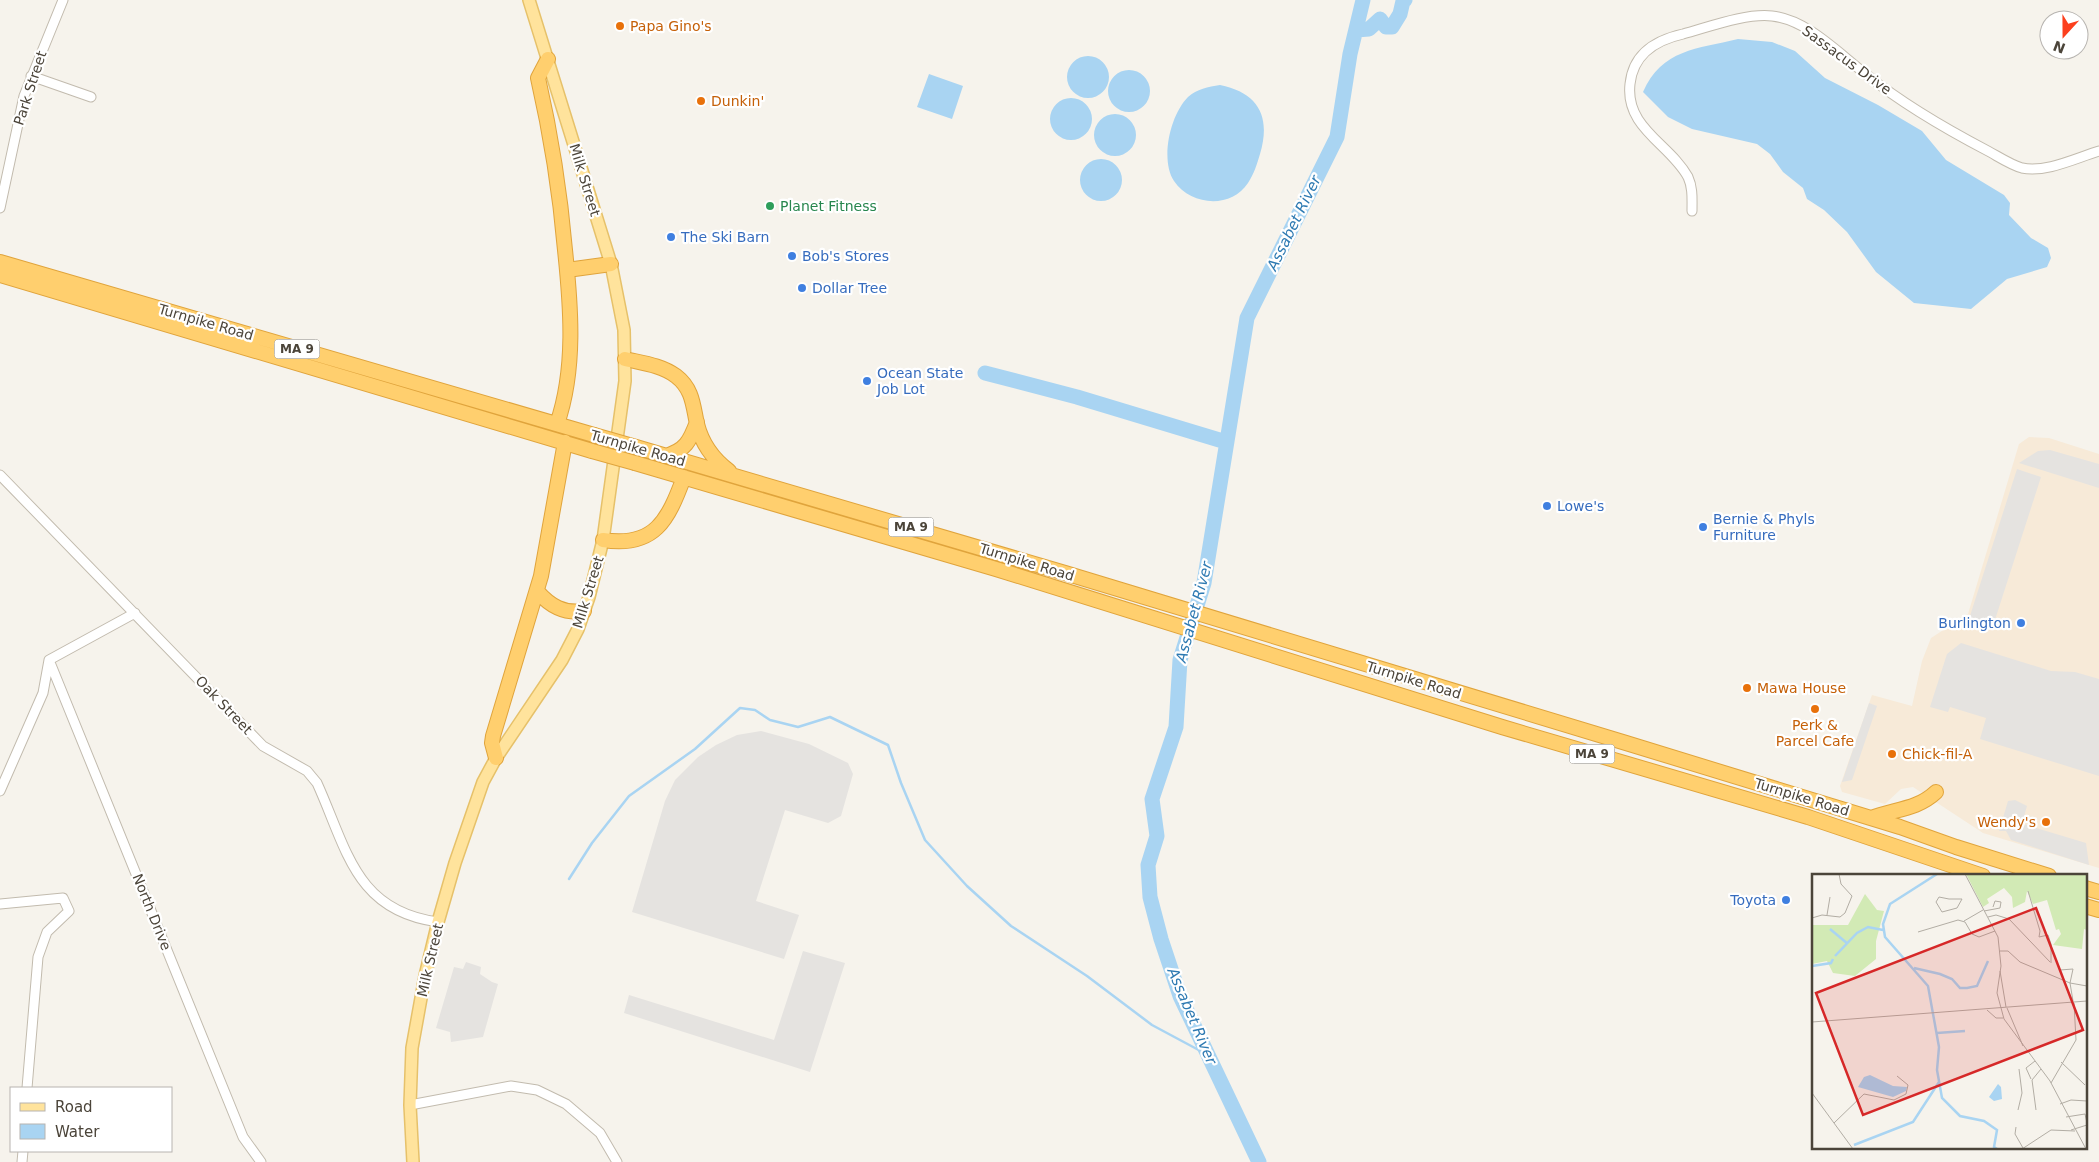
<svg xmlns="http://www.w3.org/2000/svg" width="2099" height="1162" font-family="'DejaVu Sans',sans-serif">
<rect width="100%" height="100%" fill="#f6f3ec"/>
<path fill="#f7ead8" d="M2029 437 2049 438 2099 454V868L1983 833 1913 787 1901 789 1885 804 1842 792 1840 786 1872 695 1912 706 1922 661 1931 638 1968 614 2019 444Z"/>
<path fill="#e5e3e0" d="M2050 450 2099 464V488L2019 463 2038 451Z
M2017 469 2041 477 1993 626 1969 619Z
M1961 643 2051 671 2075 672 2099 679V776L1980 739 1986 718 1950 707 1948 712 1930 707 1947 654Z
M1869 703 1877 706 1852 780 1842 782Z
M761 731 809 744 848 763 853 774 841 816 828 823 785 810 756 901 799 915 784 959 632 912 665 801 675 780 698 757 716 745 737 735Z
M2015 800 2027 806 2023 820 2018 818 2016 825 2020 823 2086 843 2089 865 2011 840 2006 831H1999L2008 801Z
M803 951 845 963 810 1072 624 1013 629 995 774 1040Z
M466 962 481 967 480 974 492 982 498 984 483 1037 451 1042 450 1032 436 1028 454 967 463 969Z"/>
<path fill="#a9d4f2" d="M1738 39 1772 42 1795 51 1825 78 1878 105 1922 131 1946 160 2004 195 2010 203 2009 215 2031 238 2048 248 2051 258 2047 267 2007 279 1971 309 1914 303 1876 272 1847 232 1824 210 1807 199 1803 188 1783 172 1770 154 1757 144 1692 129 1668 117 1643 92C1662 49 1697 49 1738 39Z
M1067 77a21 21 0 1 1 42 0a21 21 0 1 1-42 0Z
M1108 91a21 21 0 1 1 42 0a21 21 0 1 1-42 0Z
M929 74 963 86 952 119 917 107Z
M1220 85C1259 93 1271 117 1260 154 1257 164 1254 174 1248 183 1231 209 1191 206 1174 181 1160 160 1170 115 1188 97 1197 89 1208 87 1220 85Z
M1050 119a21 21 0 1 1 42 0a21 21 0 1 1-42 0Z
M1094 135a21 21 0 1 1 42 0a21 21 0 1 1-42 0Z
M1080 180a21 21 0 1 1 42 0a21 21 0 1 1-42 0Z"/>
<g fill="none" stroke-linecap="round" stroke-linejoin="round">
<path stroke="#a9d4f2" stroke-width="2.5" d="M569 879 592 843 629 796 695 749 740 708 755 710 770 720 798 727 830 717 888 745 901 783 925 840 967 886 1011 926 1087 976 1152 1025 1208 1055"/>
<path stroke="#a9d4f2" stroke-width="15" d="M1356 30 1369 29 1380 19 1386 27H1392L1400 14 1403 1 1405 0
M985 373 1077 397 1226 442
M1259 1162 1180 996 1161 939 1150 897 1148 865 1157 836 1152 799 1176 727 1180 660 1204 583 1247 318 1337 137 1350 54 1363 0"/>
<defs>
<path id="minor" d="M31 76 91 97
M0 208 24 96 63 0
M1692 211C1692 199 1693 188 1688 177 1670 144 1625 128 1630 84 1633 54 1656 40 1683 34 1709 27 1746 13 1772 16 1808 20 1839 54 1867 75 1904 105 1946 129 1988 151 1999 157 2011 165 2022 168 2046 173 2076 158 2099 151
M0 475 263 746 307 771 317 783C347 849 355 911 438 922
M49 660 243 1137 261 1162
M49 660 135 613
M0 791 43 693 49 660
M0 904 63 898 69 911 47 932 38 957 27 1088
M410 1105 511 1086 537 1090 566 1104 600 1133 617 1162
M22 1162 23 1151"/>
<path id="major" d="M413 1162 410 1105 412 1048 425 976 438 922 455 863 483 782 496 758 562 660 578 629 589 597 603 540 625 381 624 330 611 264 529 0"/>
<path id="highway" d="M548 59 538 78C551 135 560 192 565 250 571 307 576 369 557 424
M0 262 594 435
M567 270 611 264
M0 275 592 451
M625 359C642 363 661 365 676 376 693 389 693 406 697 424 702 444 713 459 729 471
M636 447 1065 573 1626 743 1900 827 1956 847 2049 876
M665 456C685 451 690 441 697 422
M635 463 996 569 1502 727 1808 817 1983 876
M603 540C655 548 668 520 684 477
M537 591C550 606 564 614 584 611
M496 758 492 743 493 736 541 576 565 442
M1871 818C1894 809 1917 810 1936 792
M2085 888 2099 892
M2085 906 2099 910"/>
</defs>
<use href="#minor" stroke="#c2bbae" stroke-width="11"/>
<use href="#major" stroke="#e6c16a" stroke-width="14"/>
<use href="#highway" stroke="#e0a43c" stroke-width="16"/>
<use href="#minor" stroke="#fff" stroke-width="9"/>
<use href="#major" stroke="#ffe39c" stroke-width="11"/>
<use href="#highway" stroke="#ffcf6e" stroke-width="14"/>
<defs>
<path id="highway-bridge" d="M594 435 636 447
M592 451 635 463"/>
</defs>
<use href="#highway-bridge" stroke="#e0a43c" stroke-width="16" stroke-linecap="butt"/>
<use href="#highway-bridge" stroke="#ffcf6e" stroke-width="14"/>
</g>
<g fill="#e8710a" stroke="#fff" stroke-width="2">
<circle cx="620" cy="26" r="5"/>
<circle cx="701" cy="101" r="5"/>
<circle cx="1747" cy="688" r="5"/>
<circle cx="1815" cy="709" r="5"/>
<circle cx="1892" cy="754" r="5"/>
<circle cx="2046" cy="822" r="5"/>
</g>
<circle fill="#2e9e5b" stroke="#fff" stroke-width="2" cx="770" cy="206" r="5"/>
<g fill="#3f7fe0" stroke="#fff" stroke-width="2">
<circle cx="671" cy="237" r="5"/>
<circle cx="792" cy="256" r="5"/>
<circle cx="802" cy="288" r="5"/>
<circle cx="867" cy="381" r="5"/>
<circle cx="1547" cy="506" r="5"/>
<circle cx="1703" cy="527" r="5"/>
<circle cx="2021" cy="623" r="5"/>
<circle cx="1786" cy="900" r="5"/>
</g>
<g text-anchor="middle" stroke-width="4.5" stroke-linejoin="round" paint-order="stroke">
<g fill="#fff" stroke="#817c74" stroke-width="1">
<rect x="274.5" y="339.5" width="45" height="19" rx="4"/>
<rect x="888.5" y="517.5" width="45" height="19" rx="4"/>
<rect x="1569.5" y="744.5" width="45" height="19" rx="4"/>
</g>
<g font-size="12" font-weight="bold" fill="#4b4439">
<text x="297" y="353">MA 9</text>
<text x="911" y="531">MA 9</text>
<text x="1592" y="758">MA 9</text>
</g>
<g font-size="14" fill="#c56008" stroke="#fff" text-anchor="start">
<text x="630" y="31">Papa Gino's</text>
<text x="711" y="106">Dunkin'</text>
<text x="1757" y="693">Mawa House</text>
<text x="1815" y="730" text-anchor="middle">Perk &amp;<tspan x="1815" dy="16">Parcel Cafe</tspan></text>
<text x="1902" y="759">Chick-fil-A</text>
<text x="2036" y="827" text-anchor="end">Wendy's</text>
</g>
<g font-size="14" fill="#4b4439" stroke="#fff">
<text transform="translate(1847 60) rotate(36)" y="5">Sassacus Drive</text>
<text transform="translate(30 88) rotate(-72)" y="5">Park Street</text>
<text transform="translate(585 180) rotate(73)" y="5">Milk Street</text>
<text transform="translate(206 322) rotate(16)" y="5">Turnpike Road</text>
<text transform="translate(638 448) rotate(16)" y="5">Turnpike Road</text>
<text transform="translate(1027 562) rotate(17)" y="5">Turnpike Road</text>
<text transform="translate(588 592) rotate(-73)" y="5">Milk Street</text>
<text transform="translate(1414 680) rotate(17)" y="5">Turnpike Road</text>
<text transform="translate(224 705) rotate(46)" y="5">Oak Street</text>
<text transform="translate(1802 797) rotate(17)" y="5">Turnpike Road</text>
<text transform="translate(152 912) rotate(68)" y="5">North Drive</text>
<text transform="translate(430 960) rotate(-77)" y="5">Milk Street</text>
</g>
<g font-size="14" fill="#27864d" stroke="#fff" text-anchor="start">
<text x="780" y="211">Planet Fitness</text>
</g>
<g font-size="14" fill="#366cbe" stroke="#fff" text-anchor="start">
<text x="681" y="242">The Ski Barn</text>
<text x="802" y="261">Bob's Stores</text>
<text x="812" y="293">Dollar Tree</text>
<text x="877" y="378">Ocean State<tspan x="877" dy="16">Job Lot</tspan></text>
<text x="1557" y="511">Lowe's</text>
<text x="1713" y="524">Bernie &amp; Phyls<tspan x="1713" dy="16">Furniture</tspan></text>
<text x="2011" y="628" text-anchor="end">Burlington</text>
<text x="1776" y="905" text-anchor="end">Toyota</text>
</g>
<g font-size="15" font-style="italic" fill="#2e7ab2" stroke="#fff">
<text transform="translate(1294 223) rotate(-64)" y="5">Assabet River</text>
<text transform="translate(1194 612) rotate(-75)" y="5">Assabet River</text>
<text transform="translate(1192 1016) rotate(67)" y="5">Assabet River</text>
</g>
</g>
<g transform="translate(1812 874)">
<rect width="275" height="275" fill="#f6f3ec"/>
<path d="M154 0H275V56L272 55 270 75 241 71 249 60 247 55 244 56 235 26 221 30 215 17 213 28 201 34 200 23 192 14 175 25 177 29 171 33ZM53 20 65 36 72 37 64 67V85L43 102 21 99 15 87 0 90V51H36Z" fill="#d2eab5"/>
<path d="M58 201 81 212 95 213 94 217 81 223 46 213 52 203ZM186 210 189 213 190 225 182 227 177 223Z" fill="#a9d4f2"/>
<path fill="none" stroke="#a9d4f2" stroke-width="2.5" d="M125 0 78 30 71 50 73 63 116 112 127 173 125 196 130 224 148 242 172 247 185 256 182 273 185 275M18 55 36 70M23 82 45 59 56 53 71 56M0 92 19 89 21 85M102 94 128 100 140 105 148 114H155L165 112 176 87M125 159 153 157M42 271 101 248 127 208"/>
<path fill="none" stroke="#b2ada4" stroke-width="1" d="M153 0 186 63 189 92 185 119 192 145 238 207 274 275M216 17 228 57 227 63 236 61 239 70V89M127 23 137 25H150L145 34 130 38 124 28ZM172 37 188 34 189 28 183 27 181 33M15 41 18 23M176 43 184 41 197 45 238 88M0 44 10 41 28 43 33 39 40 22 29 10 27 0M152 47 171 36M106 58 146 46 153 48 160 60 167 63 183 57M188 77H196L208 88 258 109 275 112M248 96 261 95 258 109 261 127M188 97 194 133M195 134 211 172M175 136 184 144H191M0 148 275 127M249 188 273 211M219 205 214 194 223 187M239 209 264 166 262 129M0 219 41 275M248 230 259 226 275 227M206 236 210 219 207 195M224 236 220 206 229 195M254 243 273 240 275 249M22 249 52 220 82 226 94 220 96 211 85 202M204 253 203 260 211 274M259 256 275 251M210 275 239 256 263 257"/>
<path fill="#d62828" fill-opacity="0.15" stroke="#d62828" stroke-width="2.5" d="M224 34 271 156 51 241 4 119Z"/>
<rect width="275" height="275" fill="none" stroke="#4b4439" stroke-width="2.5"/>
</g>
<rect x="10" y="1087" width="162" height="65" fill="#ffffff" stroke="#b7b4b0"/>
<rect x="20" y="1103" width="25" height="8" fill="#ffe39c" stroke="#b7b4b0"/>
<text x="55" y="1112" font-size="15" fill="#4b4439">Road</text>
<rect x="20" y="1124" width="25" height="15" fill="#a9d4f2" stroke="#b7b4b0"/>
<text x="55" y="1137" font-size="15" fill="#4b4439">Water</text>
<g transform="translate(2064 35) rotate(201)"><circle r="24" fill="#ffffff" stroke="#b7b4b0"/>
<path d="M0-4L9 19L0 12L-9 19Z" fill="#fc3f1d"/>
<text y="-8" font-size="14" font-weight="bold" text-anchor="middle" fill="#4b4439">N</text>
</g>
</svg>
